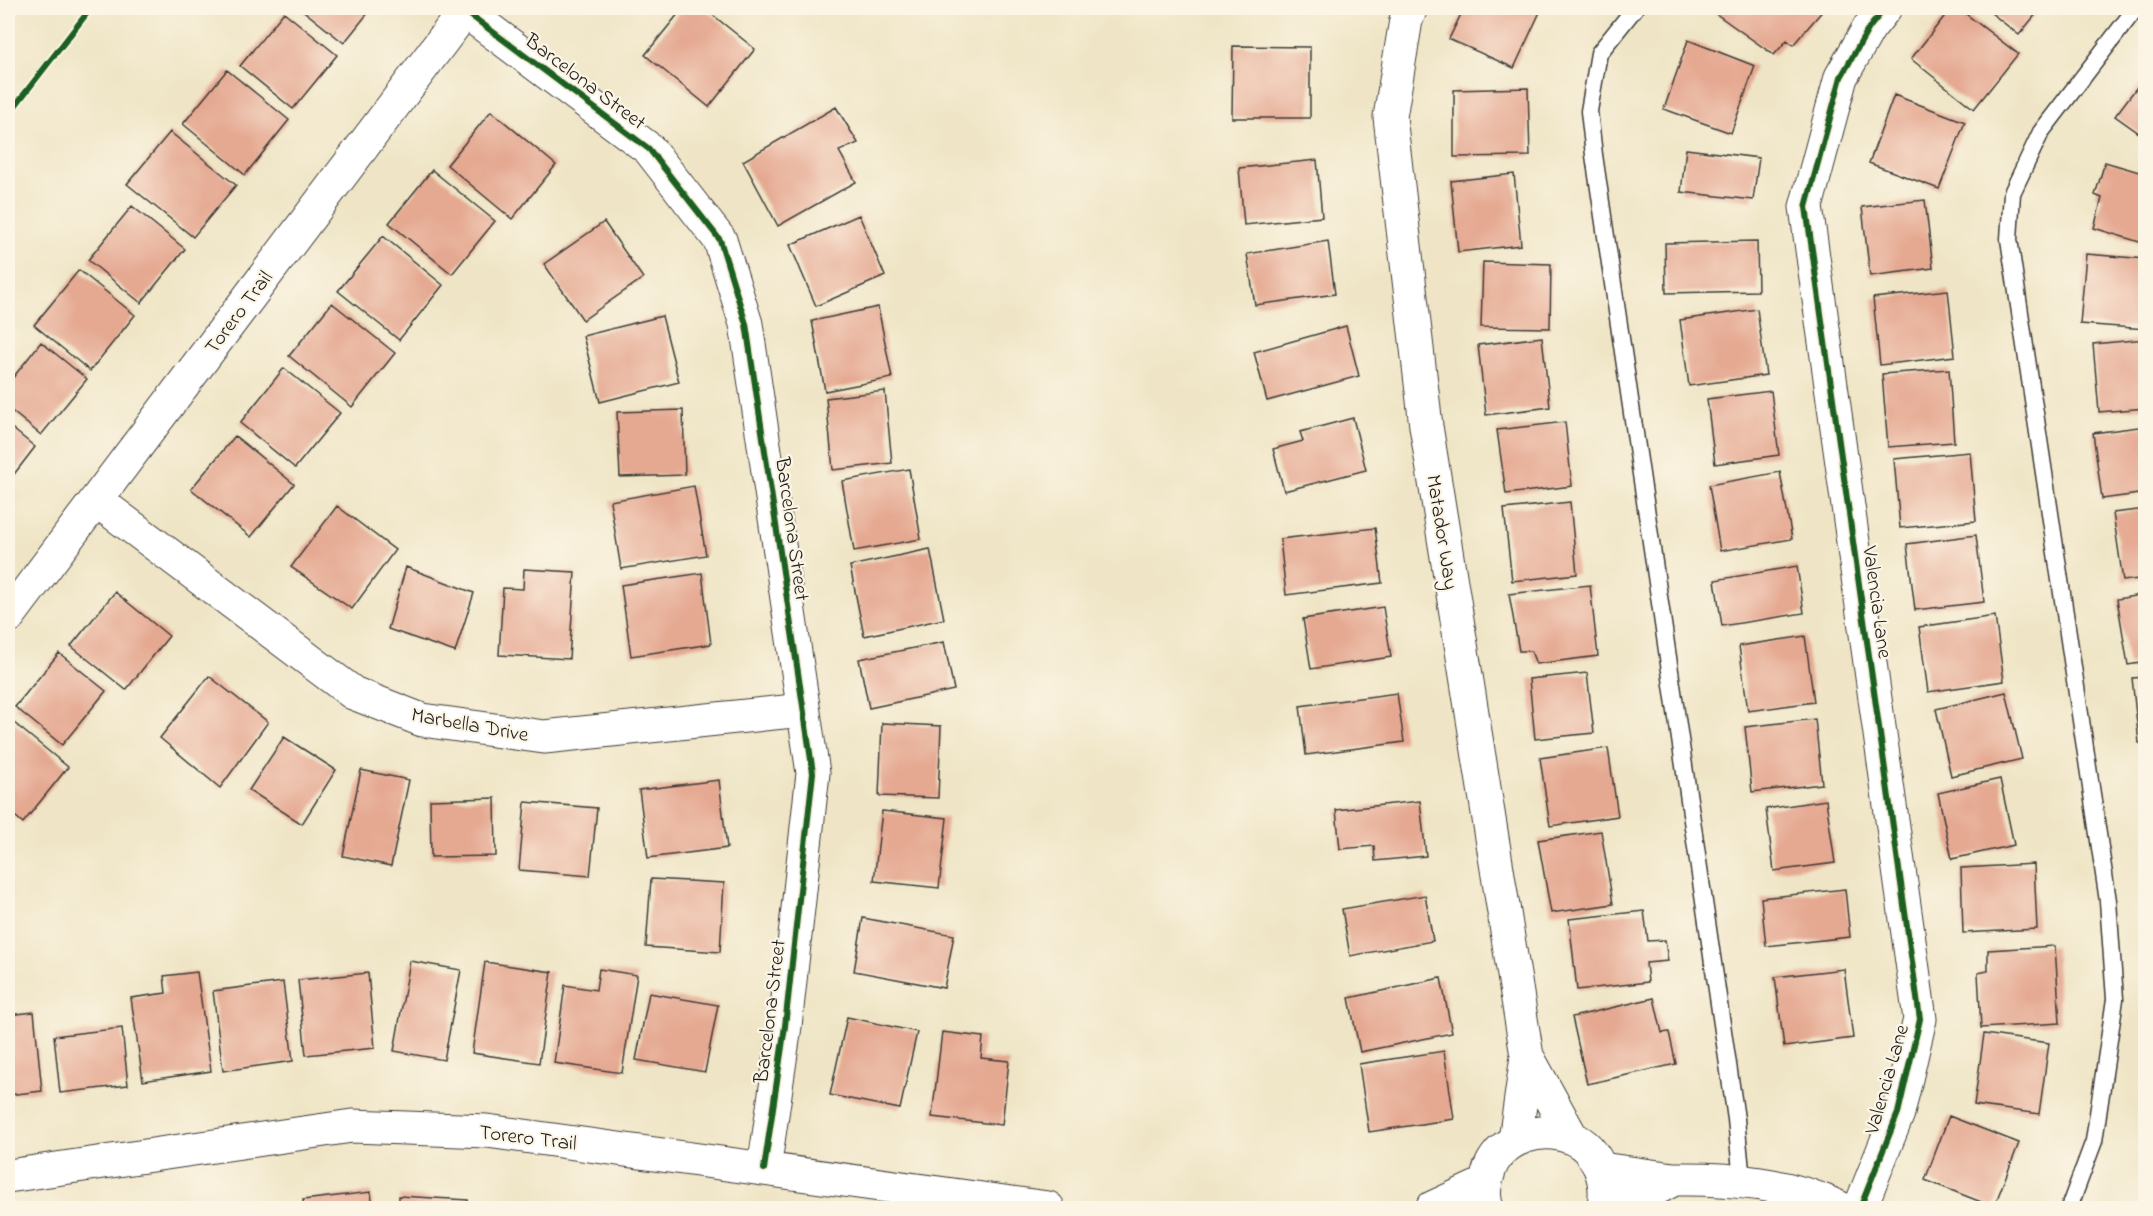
<svg xmlns="http://www.w3.org/2000/svg" width="2153" height="1216" font-family="'Indie Flower',sans-serif">
<rect width="100%" height="100%" fill="#fcf5e5"/>
<filter id="ink" filterUnits="userSpaceOnUse"><feTurbulence type="fractalNoise" baseFrequency=".0167" numOctaves="2"/><feDisplacementMap in="SourceGraphic" scale="12" xChannelSelector="R" yChannelSelector="G"/><feConvolveMatrix kernelMatrix="1 2 1 2 8 2 1 2 1" color-interpolation-filters="sRGB"/></filter>
<filter id="wash" filterUnits="userSpaceOnUse"><feTurbulence type="fractalNoise" baseFrequency=".008" numOctaves="4" result="noise"/><feDisplacementMap in="SourceGraphic" scale="24" xChannelSelector="R" yChannelSelector="G"/><feGaussianBlur stdDeviation="1.35" result="paint"/><feColorMatrix in="noise" values="0 0 0 0 0 0 0 0 0 0 0 0 0 0 0 0 0 1.4 0 .05"/><feComposite in="paint" operator="in"/></filter>
<g filter="url(#wash)">
<rect width="100%" height="100%" fill="#efe5c6"/>
<g id="blocks">
<path fill="#e5a891" d="M300 8H372L344 43Z
M683 8H704L755 49 709 107 645 55Z
M1464 8H1529L1540 12 1514 68 1449 39Z
M1715 8H1825L1793 45 1787 40 1774 55 1712 11Z
M1951 8H1958L2018 54 1974 109 1911 59Z
M1985 8H2041L2019 35Z
M284 12 337 55 293 109 240 66Z
M1688 40 1755 66 1731 133 1664 109Z
M1233 46 1310 47V118H1232Z
M227 70 289 120 245 175 183 124Z
M2146 75V138L2115 116Z
M1528 88 1530 156 1454 157V90Z
M1894 95 1965 122 1939 189 1869 163Z
M836 107 858 143 839 151 856 182 778 226 743 161Z
M491 111 556 165 512 219 447 165Z
M170 132 236 185 193 237 127 184Z
M1686 149 1759 158 1753 200 1681 192Z
M1317 160 1322 217 1244 225 1239 168Z
M2105 162 2146 174V244L2094 228 2102 198 2095 195Z
M432 170 495 221 452 274 389 223Z
M1514 174 1521 245 1458 252 1451 181Z
M1925 200 1933 268 1870 276 1862 207Z
M132 206 185 249 141 303 88 260Z
M859 215 885 276 816 306 790 245Z
M604 222 643 278 583 320 544 264Z
M383 236 443 285 399 340 338 291Z
M1328 241 1335 294 1255 305 1247 254Z
M1757 241 1758 291 1666 293 1665 243Z
M2086 254 2146 259V329L2080 324Z
M1483 262 1551 264 1550 328 1481 327Z
M79 270 135 315 90 371 34 325Z
M1948 290 1955 356 1880 365 1873 298Z
M332 303 395 353 352 407 289 356Z
M878 307 892 378 825 391 812 321Z
M1757 309 1766 375 1689 386 1680 320Z
M662 316 679 382 600 402 583 336Z
M1346 326 1359 376 1267 401 1254 352Z
M1542 337 1550 407 1486 415 1478 345Z
M2146 339V408L2099 412 2093 344Z
M41 342 87 379 41 435 8 408V384Z
M284 368 340 413 295 468 240 423Z
M1949 369 1954 442 1888 447 1882 374Z
M885 391 892 463 833 470 826 398Z
M1771 391 1779 455 1715 464 1707 399Z
M683 410 685 475 620 477 617 412Z
M1353 418 1366 470 1284 491 1273 449 1303 441 1300 432Z
M1565 422 1572 486 1506 494 1497 430Z
M8 425 35 447 8 482Z
M2146 426V493L2102 499 2093 433Z
M235 436 294 484 251 537 191 489Z
M1970 452 1976 521 1900 528 1894 459Z
M909 469 921 539 854 551 842 481Z
M1780 472 1792 539 1720 551 1709 485Z
M694 486 706 555 621 569 610 501Z
M1570 502 1577 574 1512 581 1504 509Z
M337 506 395 550 352 609 291 567Z
M2146 509V578L2123 581 2113 513Z
M1375 528 1382 583 1286 595 1280 539Z
M1976 535 1984 602 1915 610 1907 544Z
M930 549 944 619 864 636 850 566Z
M1797 566 1804 613 1722 626 1715 580Z
M406 567 474 593 455 652 388 629Z
M524 569 575 572 569 659 499 655 503 588 523 589Z
M702 573 711 644 631 656 621 585Z
M1590 585 1598 656 1536 664 1531 651H1519L1509 594Z
M115 592 169 636 126 690 71 646Z
M2146 594V662L2128 665 2117 599Z
M1383 607 1391 657 1311 669 1303 619Z
M1995 616 2004 681 1928 692 1919 627Z
M1805 636 1814 702 1748 711 1739 646Z
M944 642 954 690 869 708 859 659Z
M59 653 106 691 62 745 15 707Z
M1587 673 1594 733 1535 739 1529 679Z
M209 676 268 722 220 788 160 738Z
M2146 677V743H2139L2132 678Z
M2006 692 2022 759 1951 776 1936 709Z
M1397 693 1404 742 1306 755 1300 706Z
M8 718 68 767 23 823 8 810Z
M1815 719 1822 784 1752 792 1745 727Z
M882 723 941 726 938 798 879 796Z
M284 737 336 770 302 824 249 790Z
M1608 748 1618 816 1550 826 1540 758Z
M361 770 409 780 391 866 343 856Z
M2000 779 2014 845 1952 859 1938 793Z
M719 780 727 848 648 858 639 790Z
M495 798 496 856 431 857 430 800Z
M1826 800 1835 863 1774 871 1766 809Z
M1420 801 1426 856 1375 861 1374 846 1340 849 1336 810Z
M525 802 597 808 590 876 519 870Z
M882 811 947 818 939 888 874 881Z
M1601 831 1613 904 1551 913 1538 840Z
M2034 864 2037 929 1963 933 1961 868Z
M651 879 724 883 720 952 646 947Z
M1845 889 1850 937 1766 946 1761 898Z
M1425 895 1433 941 1350 956 1342 909Z
M1644 911 1648 941 1665 940 1668 961 1646 963 1648 982 1577 990 1569 919Z
M863 918 954 935 944 988 854 971Z
M2055 946 2060 1023 1981 1028 1978 973 1988 971V950Z
M410 961 461 970 444 1060 394 1051Z
M485 962 552 972 539 1063 472 1053Z
M599 969 637 975 622 1073 554 1063 565 985 596 990Z
M1844 969 1853 1038 1784 1047 1775 977Z
M197 972 211 1071 143 1081 131 998 166 993 164 976Z
M368 973 375 1048 306 1055 298 980Z
M1441 978 1452 1033 1360 1052 1349 998Z
M283 982 293 1061 223 1071 213 991Z
M649 993 718 1005 705 1072 636 1060Z
M1654 998 1662 1033 1669 1032 1676 1064 1587 1084 1572 1017Z
M34 1012 42 1091 8 1095V1015Z
M847 1017 917 1032 900 1109 830 1095Z
M122 1028 128 1085 60 1093 54 1036Z
M942 1032 983 1037 981 1058 1009 1061 1002 1125 932 1117Z
M1984 1034 2049 1043 2039 1114 1974 1105Z
M1444 1051 1454 1119 1369 1132 1359 1064Z
M1949 1116 2019 1143 1994 1207 1925 1180Z
M371 1192 373 1208H303V1200Z
M399 1196 468 1200 467 1208H399Z"/>
</g>
</g>
<g filter="url(#ink)">
<use href="#blocks" fill-opacity="0" stroke="#3c3a36" stroke-width="1.5"/>
<g fill="none" stroke-linecap="round" stroke-linejoin="round">
<defs>
<path id="service" d="M1635 8 1599 53 1589 111 1594 155 1736 1119 1742 1181
M2069 1208 2094 1141 2115 999 2108 901 2009 239 2012 193 2041 132 2136 8"/>
<path id="minor" d="M1411 8 1406 20 1390 117 1426 426 1527 1056
M465 11 649 149 720 240 746 324 813 773 785 1026 764 1169
M96 500 353 693 422 720 544 737 803 710
M8 617 467 8
M1515 1140 1527 1056 1572 1138
M1601 1169 1674 1179 1620 1208
M8 1176 352 1126 487 1131 1048 1208
M1674 1179C1731 1178 1789 1183 1840 1208
M1432 1208 1484 1184
M1487 1208C1482 1194 1485 1183 1490 1168 1503 1137 1542 1125 1572 1138 1598 1149 1610 1183 1603 1208
M1860 1208 1898 1113 1920 1019 1806 207 1841 77 1869 28 1885 8"/>
</defs>
<use href="#service" stroke="#3c3a36" stroke-width="19"/>
<use href="#minor" stroke="#3c3a36" stroke-width="35"/>
<use href="#service" stroke="#fff" stroke-width="16"/>
<use href="#minor" stroke="#fff" stroke-width="33"/>
<defs>
<path id="cycleway" d="M465 11 649 149 720 240 746 324 813 773 785 1026 764 1169
M8 115 91 8
M1860 1208 1898 1113 1920 1019 1806 207 1841 77 1869 28 1885 8"/>
</defs>
<use href="#cycleway" stroke="#fcf5e5" stroke-width="10"/>
<use href="#cycleway" stroke="#1b5e20" stroke-width="6"/>
</g>
</g>
<g text-anchor="middle" stroke-width="4.5" stroke-linejoin="round" paint-order="stroke">
<g font-size="21" fill="#1c1c1c" stroke="#fcf5e5">
<text transform="translate(586 81) rotate(37)" y="7">Barcelona Street</text>
<text transform="translate(238 312) rotate(-53)" y="7">Torero Trail</text>
<text transform="translate(793 529) rotate(82)" y="7">Barcelona Street</text>
<text transform="translate(1443 532) rotate(81)" y="7">Matador Way</text>
<text transform="translate(1878 602) rotate(82)" y="7">Valencia Lane</text>
<text transform="translate(470 724) rotate(10)" y="7">Marbella Drive</text>
<text transform="translate(769 1011) rotate(-83)" y="7">Barcelona Street</text>
<text transform="translate(1886 1079) rotate(-74)" y="7">Valencia Lane</text>
<text transform="translate(528 1137) rotate(7)" y="7">Torero Trail</text>
</g>
</g>
<rect width="2153" height="1216" fill="none" stroke="#fcf5e5" stroke-width="30"/>
</svg>
